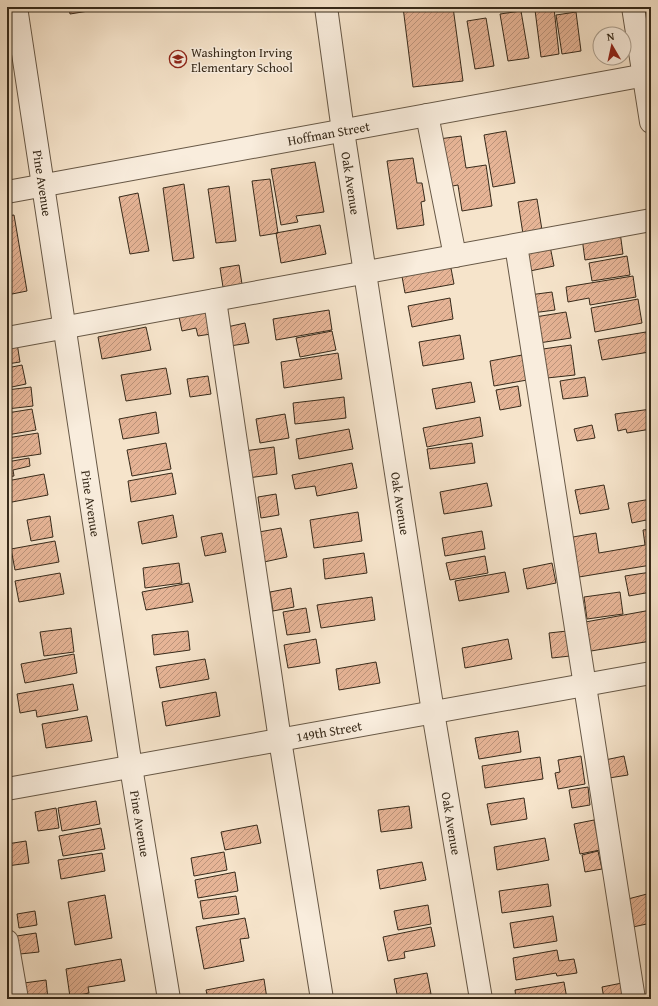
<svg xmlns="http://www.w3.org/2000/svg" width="658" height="1006" font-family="'Gentium Book Plus',serif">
<defs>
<pattern id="building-hatch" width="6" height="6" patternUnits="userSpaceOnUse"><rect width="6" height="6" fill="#e6b496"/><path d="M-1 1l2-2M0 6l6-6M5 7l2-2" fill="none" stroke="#bb937a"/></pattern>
</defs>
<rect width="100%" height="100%" fill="#f6e4cb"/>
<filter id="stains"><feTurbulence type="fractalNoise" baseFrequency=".005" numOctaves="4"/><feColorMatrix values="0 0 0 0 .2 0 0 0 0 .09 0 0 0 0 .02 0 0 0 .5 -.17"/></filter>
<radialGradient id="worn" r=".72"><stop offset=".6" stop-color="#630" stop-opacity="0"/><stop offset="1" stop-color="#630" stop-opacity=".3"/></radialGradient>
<path fill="url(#building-hatch)" stroke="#372a1a" d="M69 7H113L70 14Z
M403 7H453L463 81 413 87Z
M554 8 559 54 541 57 535 10Z
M521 11 529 58 508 61 500 14Z
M576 12 581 51 562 54 556 15Z
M486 18 494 66 475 69 467 21Z
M506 131 515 183 493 187 484 135Z
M461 136 466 168 486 165 492 206 462 211 458 185 447 187 439 139Z
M413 158 417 183H422L425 201 421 202 424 225 397 229 387 161Z
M315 162 324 212 296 216 298 222 281 225 271 169Z
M270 179 278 233 260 236 252 181Z
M184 184 194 258 173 261 163 188Z
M229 186 236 241 216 243 208 189Z
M138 193 149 251 130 254 119 197Z
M537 199 542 230 523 234 518 202Z
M14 215 27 291 7 295V216Z
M320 225 326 254 281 263 276 233Z
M620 232 623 254 585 260 582 238Z
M550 246 554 266 530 271 526 250Z
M627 256 630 275 592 281 589 263Z
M450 263 454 284 405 293 401 271Z
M239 265 242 284 223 287 220 268Z
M633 276 636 297 590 305 589 298 568 302 566 287Z
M552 292 555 310 532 313 529 295Z
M450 298 453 319 412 327 408 306Z
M638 299 642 323 595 332 591 308Z
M205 307 211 334 198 336 196 328 182 331 178 312Z
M329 310 332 330 276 340 273 319Z
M566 312 571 338 539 343 535 317Z
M245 323 249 343 230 346 227 327Z
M146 327 151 350 102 359 98 337Z
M332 331 336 350 300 357 296 338Z
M646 332 649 352 602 360 598 340Z
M460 335 464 359 423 366 419 342Z
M17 343 20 362 7 364V345Z
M571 345 575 375 547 378 543 349Z
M338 353 342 379 284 388 281 362Z
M522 355 527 380 494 386 490 361Z
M22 365 26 384 7 388V368Z
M166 368 171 394 126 401 121 375Z
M208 376 211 394 190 397 187 379Z
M585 377 588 396 563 399 560 381Z
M471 382 475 402 436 409 432 389Z
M518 386 521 406 500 410 496 390Z
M31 387 33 406 7 409V390Z
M344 397 346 418 295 424 293 403Z
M32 409 36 430 7 435V413Z
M651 409V429L627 433 626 429 618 431 615 414Z
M156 412 159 433 123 439 119 419Z
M285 414 289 438 260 443 256 419Z
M480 417 483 436 427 447 423 428Z
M592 425 595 438 577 441 574 429Z
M349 429 353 449 299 459 296 439Z
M38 433 41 454 7 459V438Z
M166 443 171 469 132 476 127 450Z
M472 443 475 463 430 469 427 449Z
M274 447 277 474 248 478 244 451Z
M29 458 30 466 13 470 14 476 7 477V462Z
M352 463 357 488 317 496 315 486 295 489 292 475Z
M172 473 176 494 131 502 128 481Z
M44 474 48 495 7 503V481Z
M487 483 492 506 444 514 440 492Z
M604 485 609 509 580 514 575 490Z
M276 494 279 515 261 518 258 497Z
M651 499V519L632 523 628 503Z
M358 512 362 541 314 548 310 520Z
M173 515 177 537 142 544 138 522Z
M50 516 53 537 31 541 27 520Z
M281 528 287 557 264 562 259 532Z
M651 529V565L579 577 573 537 596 533 599 553 645 545 643 530Z
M482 531 485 549 445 556 442 538Z
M222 533 226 552 205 556 201 537Z
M55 541 59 562 15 570 11 549Z
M364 553 367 573 325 579 323 559Z
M485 556 488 573 450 580 446 563Z
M179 563 182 583 145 588 143 568Z
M552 563 556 583 527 589 523 569Z
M505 572 509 592 459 601 455 581Z
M651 572V592L629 596 625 576Z
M60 573 64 594 19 602 15 581Z
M189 583 193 602 146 610 142 592Z
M291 588 294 607 273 611 270 592Z
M620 592 623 614 587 619 584 597Z
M372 597 375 620 321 628 317 605Z
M306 608 310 632 287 635 283 612Z
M651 610V641L585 652 580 623Z
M71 628 74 652 44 656 40 632Z
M188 631 190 650 154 655 152 635Z
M567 631 570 656 552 658 549 633Z
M316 639 320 663 288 668 284 645Z
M508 639 512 659 465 668 462 648Z
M74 654 77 673 25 683 21 664Z
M205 659 209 679 160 688 156 667Z
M376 662 380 683 339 690 336 669Z
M73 684 78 710 37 717 36 710 20 713 17 694Z
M216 692 220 716 166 726 162 702Z
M87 716 92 741 46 748 42 724Z
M518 731 521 752 479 759 475 738Z
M581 756 585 784 558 789 555 773 560 772 558 760Z
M624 756 628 775 609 778 605 760Z
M540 757 543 779 485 788 482 766Z
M588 787 590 805 572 808 569 790Z
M524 798 527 819 491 825 487 804Z
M96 801 100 824 62 831 58 808Z
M409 806 412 828 381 832 378 810Z
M56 808 59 828 38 831 35 812Z
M594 820 600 850 580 854 574 824Z
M257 825 261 843 225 850 221 832Z
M101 828 105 849 63 856 59 836Z
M545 838 549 860 497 870 494 847Z
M26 841 29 863 7 866V844Z
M598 851 602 869 585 872 582 855Z
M224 852 227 870 194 876 191 858Z
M102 853 105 871 61 879 58 860Z
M422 862 426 880 380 889 377 870Z
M235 872 238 891 198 898 195 880Z
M548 884 551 906 502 913 499 891Z
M647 894 651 912V923L633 927 628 899Z
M105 895 112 938 75 945 68 902Z
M236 896 239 914 203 919 200 901Z
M428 905 431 924 398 930 394 911Z
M35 911 37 925 19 928 17 914Z
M553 916 557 941 514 948 510 923Z
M245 918 249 938 240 939 244 961 204 969 196 927Z
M431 927 435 946 404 952 405 958 388 961 383 937Z
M36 933 39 952 20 954 17 936Z
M557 950 559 961 574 959 577 973 557 976 556 973 516 980 513 958Z
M121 959 125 981 88 987 89 993 70 997 66 969Z
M427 973 431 994 405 999H398L394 979Z
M264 979 267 999H208L206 990Z
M46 980 48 999H26L24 983Z
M564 982 567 999H516L515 990Z
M622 983 625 999H604L602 987Z"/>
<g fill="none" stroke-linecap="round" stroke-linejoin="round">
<defs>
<g id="minor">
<path id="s1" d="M16 7 131 767 169 999"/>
<path id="s2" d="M326 7 343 131 433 712 481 999"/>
<path d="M633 7 651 122"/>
<path d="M427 115 455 256"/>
<path id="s3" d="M7 192 651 74"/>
<path d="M516 245 634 999"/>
<path d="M215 300 280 740 322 999"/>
<path d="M7 338 651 220"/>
<path id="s4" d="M7 789 651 673"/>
<path d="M7 941 17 999"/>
</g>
</defs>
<use href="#minor" stroke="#675846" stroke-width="24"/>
<use href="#minor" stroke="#f9eddd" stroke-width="22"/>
</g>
<defs>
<symbol id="school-ring" viewBox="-11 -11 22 22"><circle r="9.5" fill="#f9eddd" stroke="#8f2418" stroke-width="1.5"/><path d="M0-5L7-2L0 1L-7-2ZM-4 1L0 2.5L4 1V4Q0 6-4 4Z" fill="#8f2418"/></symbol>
</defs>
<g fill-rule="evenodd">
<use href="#school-ring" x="168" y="49" width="20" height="20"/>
</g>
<g text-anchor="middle" stroke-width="3" stroke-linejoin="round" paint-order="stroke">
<g font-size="13" fill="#372a1a" stroke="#f9eddd" text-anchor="start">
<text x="191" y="57">Washington Irving<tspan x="191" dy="15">Elementary School</tspan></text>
</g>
<g font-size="13" fill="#372a1a" stroke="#f9eddd">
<text dy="5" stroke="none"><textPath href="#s3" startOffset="327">Hoffman Street</textPath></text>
<text dy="5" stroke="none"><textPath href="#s1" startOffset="178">Pine Avenue</textPath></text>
<text dy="5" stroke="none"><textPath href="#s2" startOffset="178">Oak Avenue</textPath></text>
<text dy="5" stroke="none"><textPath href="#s1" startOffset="502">Pine Avenue</textPath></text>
<text dy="5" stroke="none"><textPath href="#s2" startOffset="502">Oak Avenue</textPath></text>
<text dy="5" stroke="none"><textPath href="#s4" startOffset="327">149th Street</textPath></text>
<text dy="5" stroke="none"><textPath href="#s1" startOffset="826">Pine Avenue</textPath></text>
<text dy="5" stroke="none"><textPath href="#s2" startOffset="826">Oak Avenue</textPath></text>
</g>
</g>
<rect width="658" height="1006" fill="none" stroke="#f6e4cb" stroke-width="24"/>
<rect x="8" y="8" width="642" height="990" fill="none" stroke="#372a1a" stroke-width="2"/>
<rect x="12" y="12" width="634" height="982" fill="none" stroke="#372a1a"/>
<g transform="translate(612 46) rotate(351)"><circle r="19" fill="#f9eddd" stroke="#ab9f8f"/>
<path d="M0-3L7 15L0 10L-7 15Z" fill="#8f2418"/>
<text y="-6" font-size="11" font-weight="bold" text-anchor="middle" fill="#372a1a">N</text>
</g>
<rect width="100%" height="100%" filter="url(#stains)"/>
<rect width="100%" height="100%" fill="url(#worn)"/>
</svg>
